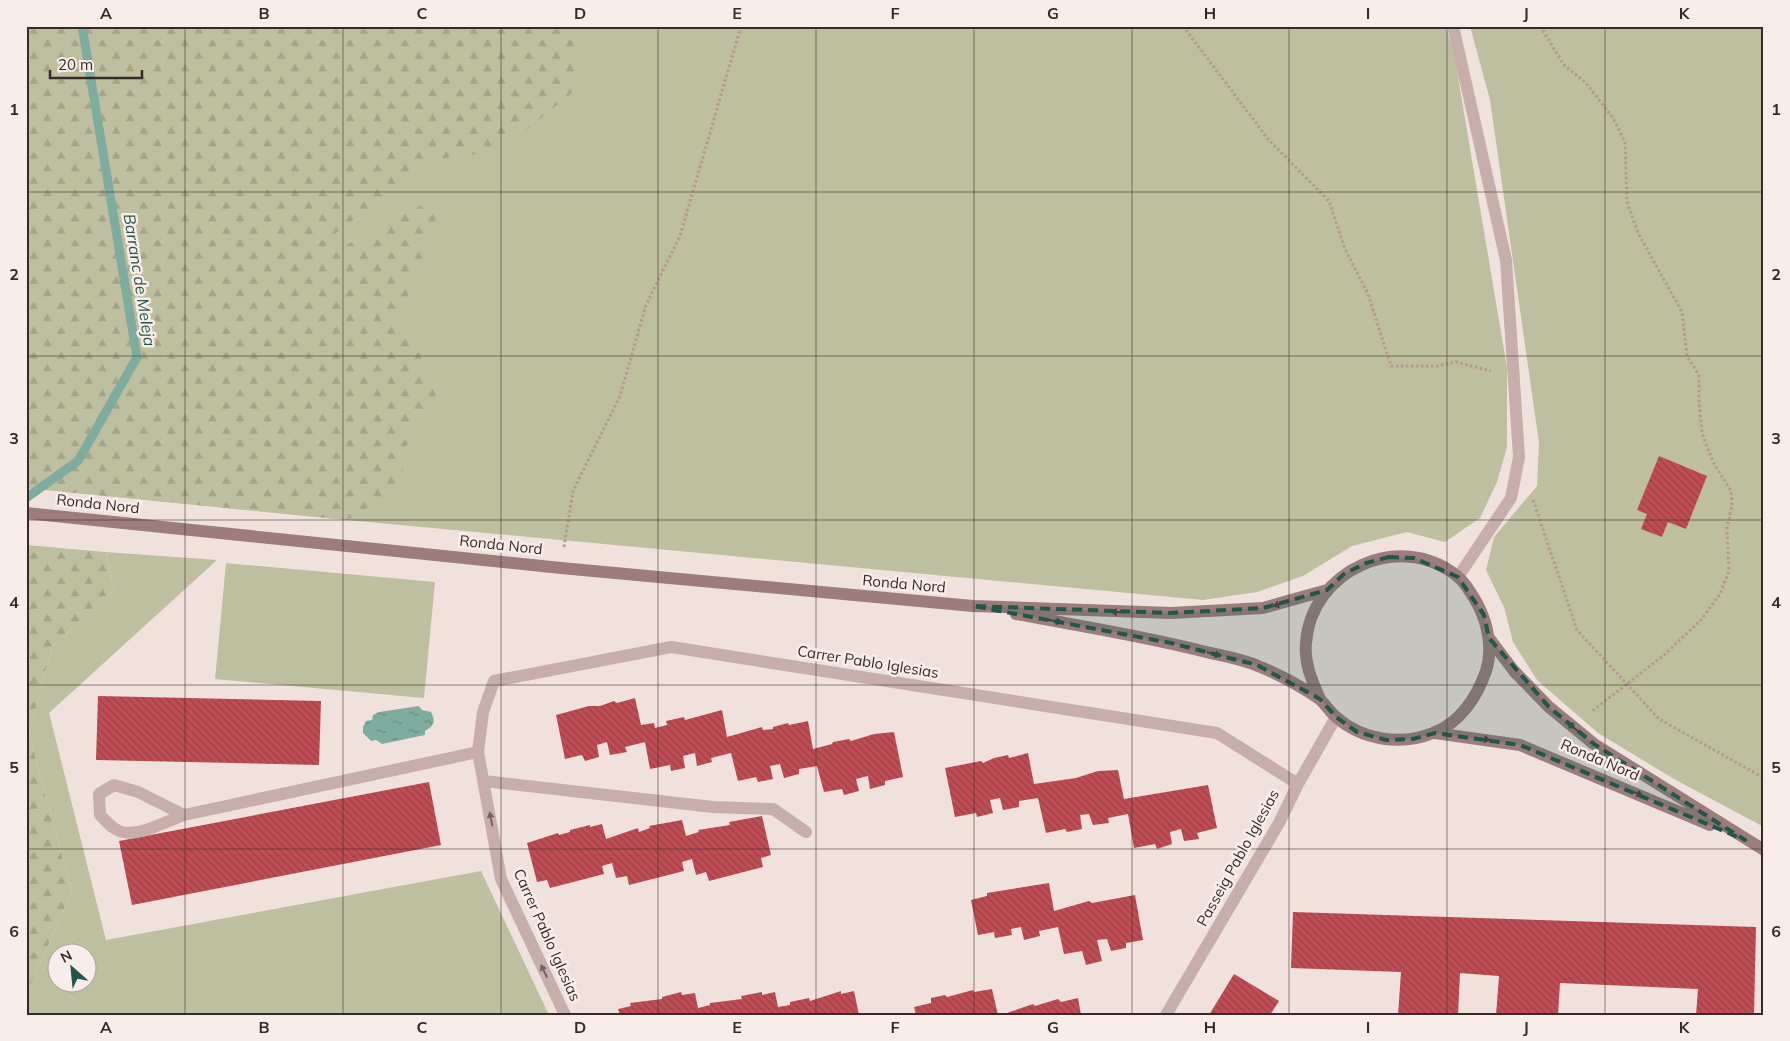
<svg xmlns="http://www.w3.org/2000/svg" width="1790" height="1041" font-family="Mulish,sans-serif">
<defs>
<pattern id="forest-firs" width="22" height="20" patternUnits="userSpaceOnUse" patternTransform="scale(1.25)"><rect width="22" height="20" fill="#bebf9e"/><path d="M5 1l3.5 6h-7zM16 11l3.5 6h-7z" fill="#a4a488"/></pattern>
<pattern id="water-ripples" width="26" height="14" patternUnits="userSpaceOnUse" patternTransform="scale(1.25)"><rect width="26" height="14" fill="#7eada0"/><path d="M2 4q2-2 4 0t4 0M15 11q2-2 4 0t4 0" fill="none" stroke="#688d82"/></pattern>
<pattern id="building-back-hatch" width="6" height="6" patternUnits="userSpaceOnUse" patternTransform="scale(1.25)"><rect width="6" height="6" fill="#bf4d54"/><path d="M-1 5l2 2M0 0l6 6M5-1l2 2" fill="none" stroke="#9c4046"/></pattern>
</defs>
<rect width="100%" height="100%" fill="#f1e1dd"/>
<path fill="#bebf9e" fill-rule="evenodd" d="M26 26H1446L1455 59 1507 368V447L1497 482 1480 518 1445 542 1407 532 1352 546 1303 576 1257 592 1203 600 347 520 26 488Z
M1470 26H1764V827L1674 779 1598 733 1537 680 1513 642 1504 607 1486 570 1494 537 1537 486 1539 443 1490 100Z
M106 552 217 560 49 713 106 940 481 871 549 1015H26V995L72 892 29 734 52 647 114 589ZM58 954H88V984H58Z
M226 563 435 582 424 698 215 679Z"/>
<path fill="url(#forest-firs)" d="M26 26H575V90L501 151 430 160 336 233 315 262 445 193 400 319 439 389 404 450 401 488 347 520 26 488Z
M26 545 106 552 114 589 52 647 29 734 72 892 26 995Z"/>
<path fill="url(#water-ripples)" d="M419 706 422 710 431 712C436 721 434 726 425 731V735L382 744 376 740 371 741 363 733V727L366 721 372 720 373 715 379 712Z"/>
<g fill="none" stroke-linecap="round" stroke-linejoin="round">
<path stroke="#7eada0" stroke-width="9" d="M26 498 78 461 137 357 82 26"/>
</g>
<path fill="url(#building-back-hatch)" d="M1659 456 1707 476 1686 529 1668 522 1662 537 1641 529 1647 514 1637 510Z
M98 696 321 701 319 765 96 760Z
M635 698 641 725 654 723 655 728 667 725 666 721 684 717 685 720 722 710 727 737 762 727 763 730 773 729V727L788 723 789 725 808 721 813 749 832 744 833 742 849 739 851 741 874 734 894 732 903 777 885 781V785L870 789 868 776 856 779 859 791 844 795 842 789 824 792 817 766 799 769V774L784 778 780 764 770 766 773 779 758 782 756 777 738 781 731 753 711 758 712 762 697 766 695 753 683 756 685 768 671 771 670 765 650 769 645 742 625 747 627 752 610 755 607 742 597 745 599 757 585 761 582 755 565 759 556 715 589 706H600L614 701 617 703Z
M1028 753 1034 784 1076 778 1098 771 1118 770 1124 799 1208 785 1217 828 1197 833 1199 839 1184 841 1181 829 1170 832 1172 844 1157 849 1155 844 1134 848 1128 814 1108 818 1109 823 1093 825 1089 814 1080 815 1082 829 1067 832 1065 829 1046 833 1038 798 1019 801V807L1003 810 1000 798 990 800 993 813 977 817 976 813 955 817 945 768 981 761 983 763 994 758 1008 755 1009 758Z
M429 782 441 845 132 905 119 841Z
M762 816 771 855 761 858 763 867 709 881 706 872 696 875 692 859 682 862 684 871 629 885 627 876 616 878 612 863 602 866 604 874 550 888 547 880 537 882 527 843 558 833 559 835 570 832V830L590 825V827L602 824 606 839 638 828 639 832 650 828 649 826 682 820 686 836 699 832 698 830 730 825 729 822Z
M1049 883 1054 911 1089 901 1092 903 1135 895 1143 940 1126 943V948L1111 951 1107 939 1097 940 1102 961 1086 965 1082 951 1064 954 1058 927 1039 931 1040 936 1024 940 1021 927 1011 929 1012 935 995 938 994 932 978 935 971 900 987 896V893Z
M1293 912 1756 927 1754 1015H1696L1698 989 1560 983 1558 1015H1496L1499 976 1460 973 1458 1015H1398L1401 972 1291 968Z
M1234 974 1279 1001 1270 1015H1209Z
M992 989 998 1015H916L914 1007 931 1003V998L945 995 947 997 973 990 974 992Z
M841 991V994L854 991 859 1015H620L618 1009 631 1006 630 1003 662 999V997L681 992 682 995 695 993 698 1008 710 1005V1003L742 999 741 996 762 992V995L775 992 778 1007 790 1005V1002L809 998 810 1001Z
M1078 998 1081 1015H1001L1033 1004 1035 1006 1058 999 1061 1002Z"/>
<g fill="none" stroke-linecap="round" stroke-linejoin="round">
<path stroke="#b49894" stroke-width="3" stroke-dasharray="2.5 2.5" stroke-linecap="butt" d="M1183 26 1268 139 1329 201 1345 249 1368 294 1391 366H1437L1456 362 1491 371
M1540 26 1564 65 1586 83 1613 118 1625 142 1627 202 1638 233 1682 312 1687 356 1699 375V402L1702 433 1713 462 1731 491 1732 505 1727 528 1729 571 1720 594 1701 620 1664 655 1591 712
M1533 500 1577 630 1659 719 1764 778
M564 547 573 491 620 396 646 305 680 236 741 26"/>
<path stroke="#c8aeaa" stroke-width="12" d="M1453 26 1506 260 1519 457 1511 498 1458 577
M484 781 713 807 773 809 806 832
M184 815C167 821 141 836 122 832 113 830 106 821 100 815L99 794 114 785 138 792 184 815 478 752
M565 1015 501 879 478 752 483 712 494 681 671 647 1217 733 1298 784
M1166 1015 1279 823 1298 784 1336 717"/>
<path stroke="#9c7d7b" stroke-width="12" d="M26 513 561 568 973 606 1171 613 1263 608 1327 590
M1016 614C1080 626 1144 636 1206 652 1223 656 1242 659 1258 666 1278 674 1299 685 1318 698 1325 703 1329 711 1336 717 1362 740 1401 746 1433 733 1460 723 1477 697 1486 671 1493 650 1488 624 1478 605 1473 596 1466 583 1457 576 1400 530 1311 570 1306 643 1304 663 1312 681 1320 699
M1489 638 1514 671 1549 707 1594 744 1764 850
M1435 733 1520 745 1710 825"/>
</g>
<defs><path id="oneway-solid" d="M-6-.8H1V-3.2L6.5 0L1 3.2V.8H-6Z" transform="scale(1.25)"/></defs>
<g fill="#503e3e">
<use href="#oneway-solid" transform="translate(1280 604) rotate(164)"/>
<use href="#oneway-solid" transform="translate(1118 612) rotate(-178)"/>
<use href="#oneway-solid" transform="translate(1055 621) rotate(10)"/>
<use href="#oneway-solid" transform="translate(1214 654) rotate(14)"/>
<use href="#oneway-solid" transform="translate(1573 727) rotate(-141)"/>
<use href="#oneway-solid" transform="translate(1483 739) rotate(9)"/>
<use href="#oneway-solid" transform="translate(1636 793) rotate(23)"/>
</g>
<g fill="#786563">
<use href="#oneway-solid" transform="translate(491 819) rotate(-101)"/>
<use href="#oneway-solid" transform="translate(544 971) rotate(-115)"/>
</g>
<path fill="#215649" fill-opacity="0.2" stroke="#215649" stroke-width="4" stroke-dasharray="10 6" stroke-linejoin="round" d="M1389 557 1414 558 1458 577 1484 615 1489 638 1549 707 1594 744 1745 840 1520 745 1435 733 1413 739 1386 740 1357 732 1336 717 1320 699 1257 665 1171 643 973 606 1171 613 1263 608 1327 590 1344 574 1366 563Z"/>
<path fill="none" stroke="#362929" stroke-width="1" stroke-opacity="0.55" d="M185 26V1015M343 26V1015M501 26V1015M658 26V1015M816 26V1015M974 26V1015M1132 26V1015M1289 26V1015M1447 26V1015M1605 26V1015M26 192H1764M26 356H1764M26 520H1764M26 685H1764M26 849H1764"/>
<g text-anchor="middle" stroke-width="5" stroke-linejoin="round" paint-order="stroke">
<g font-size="15" fill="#362929" stroke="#f9ede9">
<text transform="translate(98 504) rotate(6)" y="5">Ronda Nord</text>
<text transform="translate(501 545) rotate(6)" y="5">Ronda Nord</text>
<text transform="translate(904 584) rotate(5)" y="5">Ronda Nord</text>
<text transform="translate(868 662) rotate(9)" y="5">Carrer Pablo Iglesias</text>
<text transform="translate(1600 760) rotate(23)" y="5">Ronda Nord</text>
<text transform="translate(1238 858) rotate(-61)" y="5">Passeig Pablo Iglesias</text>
<text transform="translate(547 935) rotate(66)" y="5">Carrer Pablo Iglesias</text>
</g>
<g font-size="16" font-style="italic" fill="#215649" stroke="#f9ede9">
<text transform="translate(140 280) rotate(81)" y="6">Barranc de Meleja</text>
</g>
</g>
<rect width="1790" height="1041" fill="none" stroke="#f9ede9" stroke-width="55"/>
<g transform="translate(72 968) rotate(333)"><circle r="24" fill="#f9ede9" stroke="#ab9f9c"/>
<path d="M0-4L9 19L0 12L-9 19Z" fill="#215649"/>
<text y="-8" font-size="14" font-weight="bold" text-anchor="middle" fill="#362929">N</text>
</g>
<path d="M50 70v8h92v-8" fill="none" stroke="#362929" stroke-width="2.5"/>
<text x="58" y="70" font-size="15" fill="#362929" stroke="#f9ede9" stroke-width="4" paint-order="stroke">20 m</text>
<rect x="28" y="28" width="1734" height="986" fill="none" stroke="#362929" stroke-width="2"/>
<g font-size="16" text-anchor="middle" font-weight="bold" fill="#362929">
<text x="106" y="19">A</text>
<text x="264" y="19">B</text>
<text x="422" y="19">C</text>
<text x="580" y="19">D</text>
<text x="737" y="19">E</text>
<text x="895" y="19">F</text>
<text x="1053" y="19">G</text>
<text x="1210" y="19">H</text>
<text x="1368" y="19">I</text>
<text x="1526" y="19">J</text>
<text x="1684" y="19">K</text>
<text x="14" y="115">1</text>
<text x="1776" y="115">1</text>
<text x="14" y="280">2</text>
<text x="1776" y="280">2</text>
<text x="14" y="444">3</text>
<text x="1776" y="444">3</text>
<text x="14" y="608">4</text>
<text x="1776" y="608">4</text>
<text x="14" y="773">5</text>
<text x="1776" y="773">5</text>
<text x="14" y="937">6</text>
<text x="1776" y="937">6</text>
<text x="106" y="1033">A</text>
<text x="264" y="1033">B</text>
<text x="422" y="1033">C</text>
<text x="580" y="1033">D</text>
<text x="737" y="1033">E</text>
<text x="895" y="1033">F</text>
<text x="1053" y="1033">G</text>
<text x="1210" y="1033">H</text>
<text x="1368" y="1033">I</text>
<text x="1526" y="1033">J</text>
<text x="1684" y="1033">K</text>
</g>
</svg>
